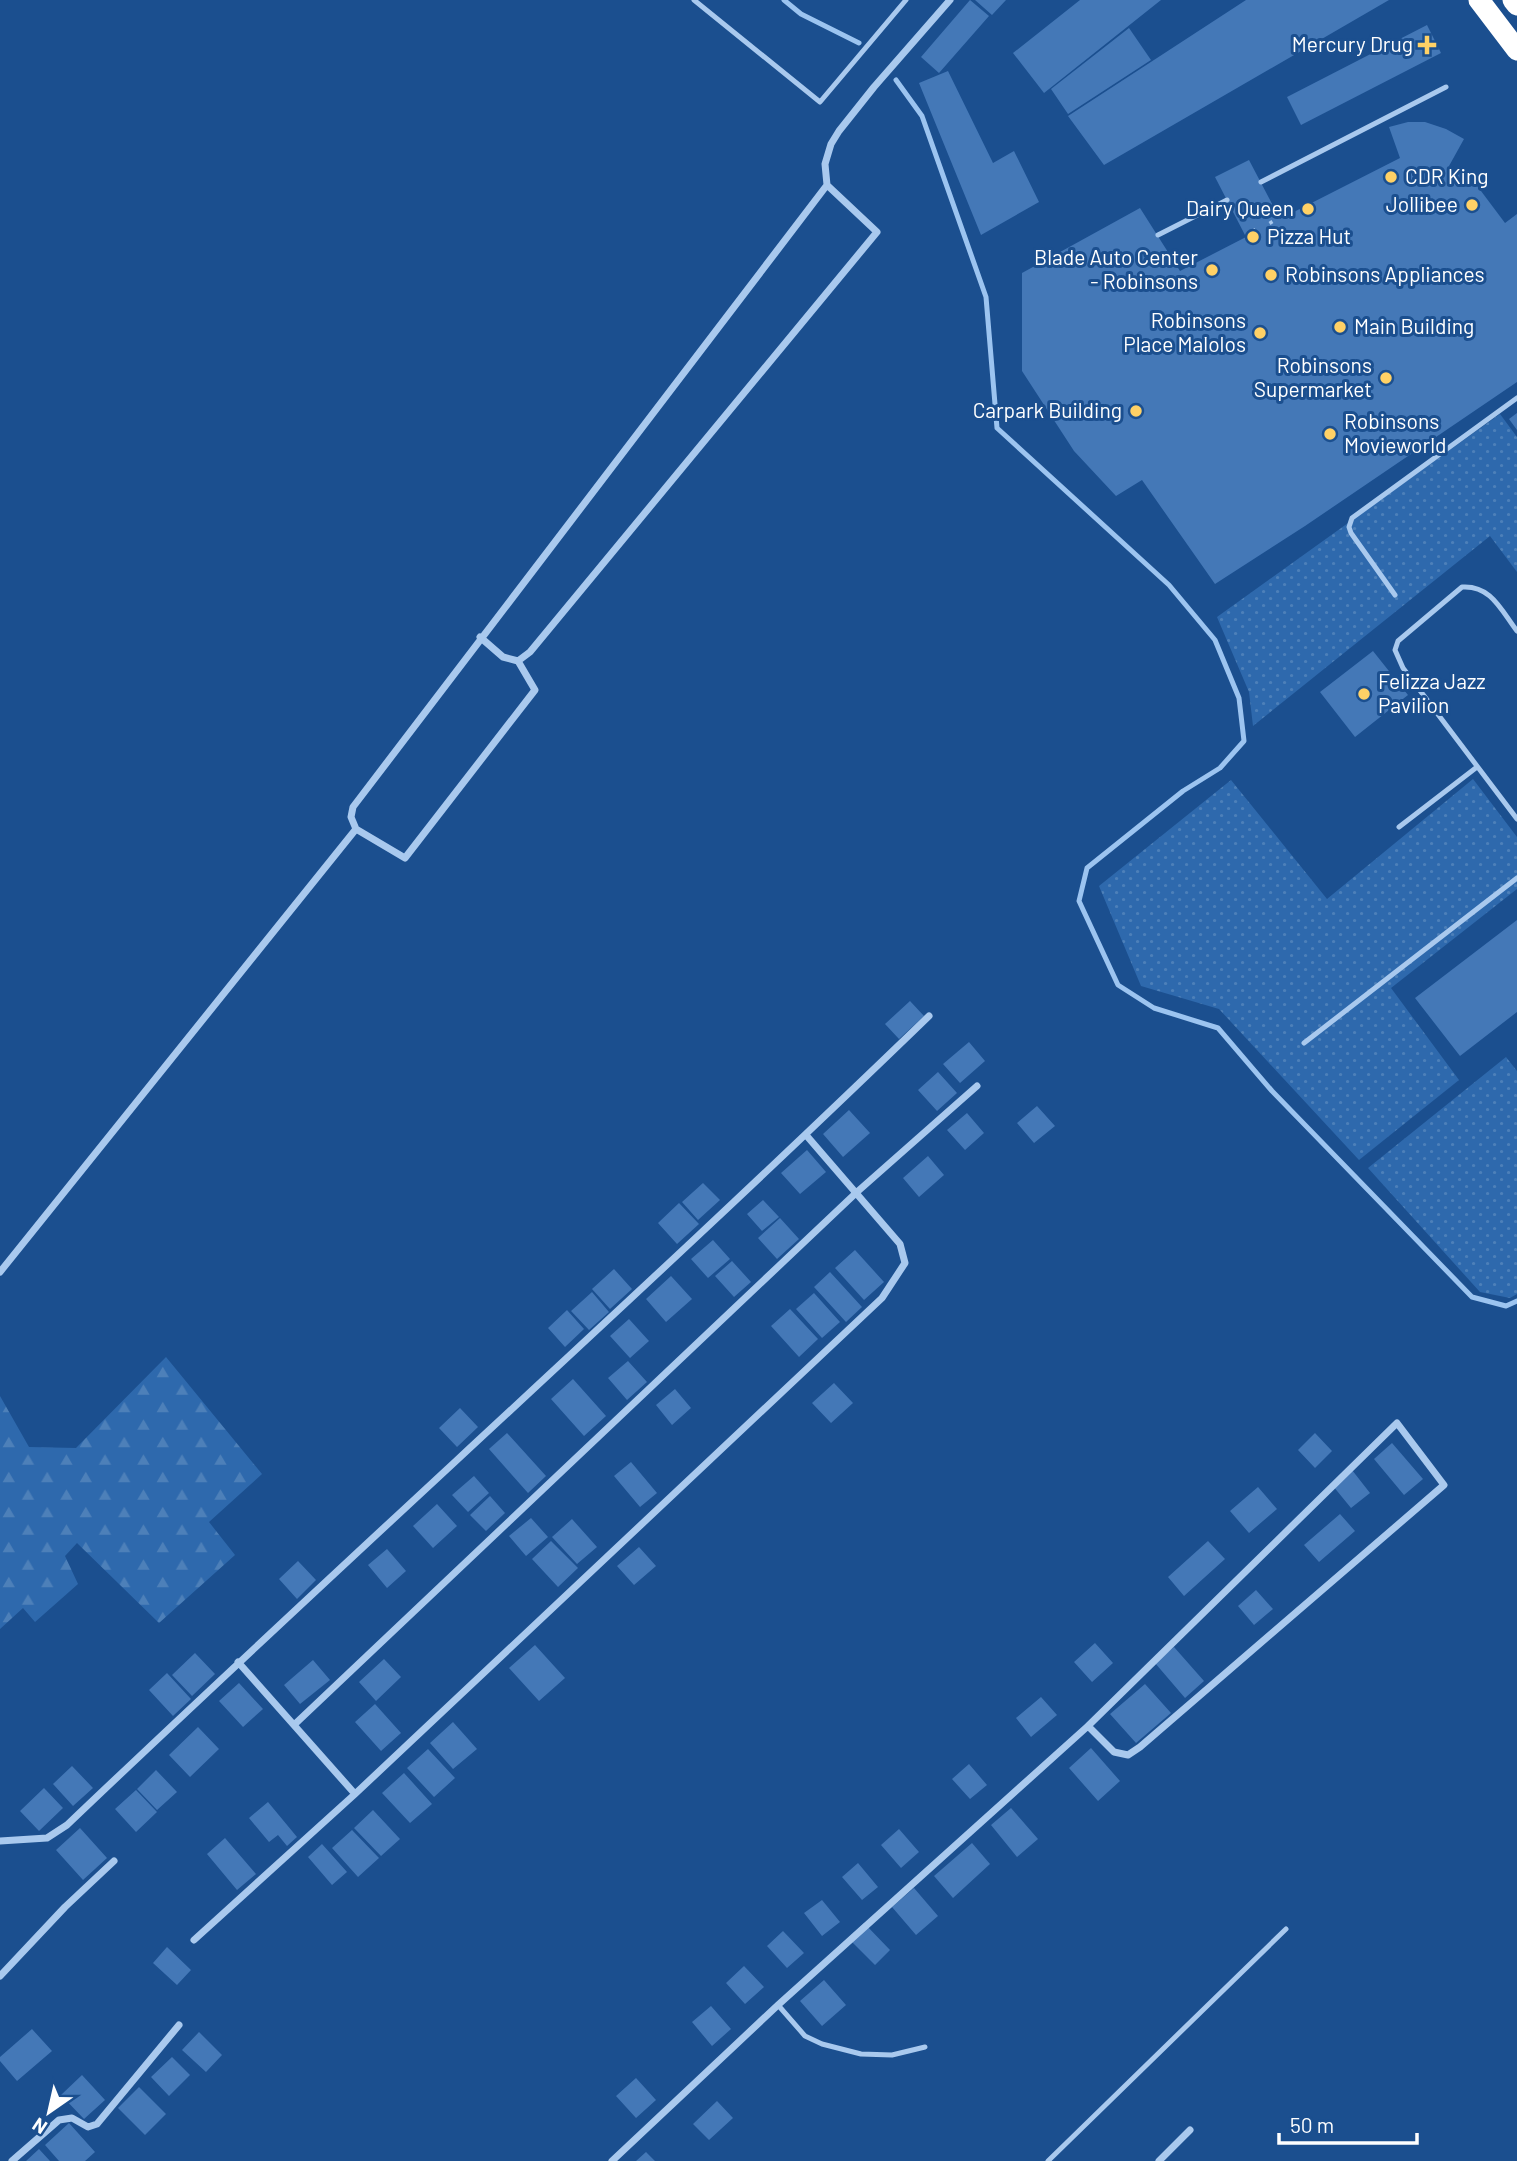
<svg xmlns="http://www.w3.org/2000/svg" width="1517" height="2161" font-family="Barlow,sans-serif">
<defs>
<pattern id="grass-dots" width="8" height="8" patternUnits="userSpaceOnUse" patternTransform="scale(1.75)"><rect width="8" height="8" fill="#2e69ad"/><path d="M2 2h.1M6 6h.1" fill="none" stroke="#4d80b9" stroke-width="1.8" stroke-linecap="round"/></pattern>
<pattern id="forest-firs" width="22" height="20" patternUnits="userSpaceOnUse" patternTransform="scale(1.75)"><rect width="22" height="20" fill="#2e69ad"/><path d="M5 1l3.5 6h-7zM16 11l3.5 6h-7z" fill="#4d80b9"/></pattern>
</defs>
<rect width="100%" height="100%" fill="#1b4f8f"/>
<path fill="url(#grass-dots)" d="M1500 414 1517 437V572L1490 536 1253 726 1249 692 1217 617Z
M1473 779 1517 837V889L1391 988 1459 1080 1359 1160 1219 1009 1141 986 1099 886 1231 780 1327 899Z
M1506 1057 1517 1071V1294L1510 1298 1480 1292 1368 1168Z"/>
<path fill="url(#forest-firs)" d="M166 1357 262 1474 209 1522 235 1555 159 1623 77 1543 65 1556 78 1584 35 1622 23 1608 0 1629V1396L29 1447 76 1448Z"/>
<g fill="none" stroke-linecap="round" stroke-linejoin="round">
<path stroke="#9cc4f0" stroke-width="5" d="M784 0 801 14 859 43
M896 80 922 116 986 297 997 428 1169 585 1215 640 1239 698 1244 741 1220 768 1183 791 1087 868 1079 901 1118 985 1154 1008 1218 1028 1272 1091 1472 1297 1506 1306 1517 1301"/>
</g>
<path fill="#4478b7" d="M970 0 989 16 939 73 921 57Z
M975 0H1006L992 15Z
M1080 0H1161L1044 93 1013 53Z
M1246 0H1389L1104 165 1068 116Z
M1427 25 1441 53 1301 125 1287 97Z
M1129 28 1151 60 1068 114 1051 89Z
M948 71 993 163 1014 151 1039 202 981 235 919 83Z
M1408 122H1425L1446 129 1464 139 1449 166 1475 183 1505 223 1517 214V382L1305 526 1215 584 1142 480 1116 496 1074 451 1022 371V273L1140 208 1180 271 1246 237 1215 177 1249 160 1280 219 1400 158 1389 127Z
M1517 413V430L1509 419Z
M1373 651 1408 695 1355 737 1320 692Z
M1517 920V1012L1460 1056 1415 998Z
M910 1001 924 1016 899 1039 885 1024Z
M969 1042 985 1061 960 1083 943 1064Z
M938 1072 957 1093 937 1111 918 1090Z
M1037 1106 1055 1126 1034 1143 1017 1123Z
M849 1110 870 1133 843 1157 823 1134Z
M967 1113 984 1133 965 1150 947 1130Z
M807 1150 826 1172 800 1194 781 1173Z
M928 1156 944 1175 919 1197 903 1178Z
M703 1183 720 1200 698 1220 682 1202Z
M763 1200 779 1217 762 1231 747 1214Z
M679 1203 699 1224 677 1244 658 1223Z
M780 1218 799 1239 777 1259 758 1238Z
M713 1240 730 1259 708 1278 691 1259Z
M855 1250 884 1282 864 1300 835 1268Z
M732 1261 751 1282 734 1297 715 1276Z
M614 1269 632 1289 610 1309 592 1289Z
M830 1272 862 1307 846 1322 814 1287Z
M671 1276 692 1299 666 1322 646 1299Z
M592 1292 609 1312 589 1330 571 1311Z
M814 1293 840 1322 822 1338 796 1309Z
M790 1309 818 1339 799 1357 771 1326Z
M567 1310 584 1329 565 1347 548 1328Z
M629 1319 649 1341 630 1358 610 1336Z
M628 1361 647 1382 627 1400 608 1378Z
M573 1379 606 1416 584 1436 551 1399Z
M834 1383 853 1403 831 1423 812 1403Z
M675 1389 691 1408 672 1425 656 1405Z
M460 1408 478 1427 457 1447 439 1428Z
M507 1433 546 1476 528 1493 489 1449Z
M1315 1433 1332 1451 1315 1468 1298 1450Z
M1392 1443 1423 1479 1404 1495 1374 1459Z
M631 1462 657 1493 640 1507 614 1476Z
M1352 1470 1370 1493 1351 1508 1333 1486Z
M474 1476 489 1493 468 1512 452 1495Z
M1258 1487 1277 1509 1249 1533 1230 1511Z
M490 1496 505 1513 486 1531 470 1515Z
M437 1504 457 1526 433 1548 413 1526Z
M1340 1514 1355 1531 1319 1562 1304 1545Z
M531 1518 548 1537 526 1556 509 1536Z
M572 1519 597 1547 577 1564 552 1537Z
M551 1541 578 1568 558 1587 532 1559Z
M1208 1541 1225 1559 1184 1596 1168 1577Z
M639 1547 656 1566 634 1585 617 1566Z
M387 1549 406 1571 387 1588 368 1565Z
M298 1561 316 1580 297 1599 279 1579Z
M1256 1590 1273 1609 1254 1625 1238 1606Z
M1095 1643 1113 1663 1092 1682 1074 1662Z
M535 1645 565 1678 539 1701 509 1668Z
M1174 1647 1204 1681 1185 1698 1155 1663Z
M195 1653 215 1674 192 1696 172 1675Z
M384 1659 401 1677 376 1701 359 1682Z
M313 1660 330 1680 300 1704 284 1685Z
M167 1673 191 1699 173 1716 149 1690Z
M239 1683 263 1709 243 1727 219 1701Z
M1145 1684 1171 1713 1136 1743 1110 1714Z
M1041 1697 1057 1715 1031 1737 1016 1718Z
M375 1704 401 1733 381 1751 355 1722Z
M453 1722 477 1749 453 1769 430 1743Z
M198 1727 219 1749 190 1777 169 1755Z
M1091 1748 1120 1781 1098 1801 1069 1768Z
M428 1749 455 1778 434 1797 407 1768Z
M969 1764 987 1785 970 1799 952 1779Z
M72 1766 93 1788 73 1806 53 1784Z
M156 1770 177 1792 157 1810 137 1789Z
M404 1773 432 1804 410 1823 382 1793Z
M44 1788 63 1808 39 1831 20 1811Z
M136 1790 157 1812 136 1832 115 1809Z
M268 1802 297 1837 287 1846 278 1835 269 1842 249 1818Z
M1011 1808 1038 1839 1017 1857 991 1825Z
M373 1810 400 1839 381 1856 354 1828Z
M80 1828 107 1858 83 1880 56 1850Z
M899 1829 919 1852 901 1868 881 1845Z
M352 1830 379 1858 358 1877 332 1848Z
M225 1838 256 1874 237 1890 207 1854Z
M972 1843 990 1864 953 1898 934 1876Z
M322 1844 347 1872 332 1885 308 1857Z
M858 1863 878 1887 862 1900 842 1877Z
M914 1888 938 1916 916 1935 892 1907Z
M822 1900 840 1922 822 1936 804 1913Z
M864 1923 890 1950 875 1965 848 1938Z
M783 1931 804 1953 787 1968 767 1946Z
M167 1947 191 1970 177 1985 153 1963Z
M744 1966 764 1987 745 2004 726 1983Z
M824 1980 846 2005 822 2026 800 2001Z
M711 2006 731 2029 712 2046 692 2022Z
M32 2029 52 2051 17 2081 0 2061V2057Z
M199 2032 222 2055 206 2072 182 2050Z
M172 2057 190 2075 169 2096 151 2077Z
M82 2075 105 2100 84 2119 61 2095Z
M636 2078 656 2100 636 2118 616 2096Z
M139 2087 166 2114 145 2135 118 2108Z
M717 2101 733 2118 709 2140 693 2124Z
M69 2123 95 2152 85 2161H59L45 2145Z
M39 2149 50 2161H26Z
M646 2152 655 2161H636Z"/>
<g fill="none" stroke-linecap="round" stroke-linejoin="round">
<path stroke="#a9c9ee" stroke-width="3.5" stroke-dasharray="3.5 5" stroke-linecap="butt" d="M1270 221 1272 224
M1253 229 1255 232"/>
<path stroke="#a9c9ee" stroke-width="5" d="M694 0 820 102 906 0
M1261 182 1446 87
M1158 235 1227 200
M1395 595 1351 533 1349 527 1352 518 1517 398
M1517 631C1501 610 1491 585 1462 587L1398 641 1395 650 1403 668 1517 819
M1399 827 1477 767
M1304 1043 1517 878
M778 2005 805 2036 822 2044 861 2054 892 2055 925 2047
M1048 2161 1286 1929"/>
<path stroke="#a9c9ee" stroke-width="7" d="M480 637 503 657 518 661 530 652 877 232 827 185 825 164 831 144 839 131 874 87 950 0
M356 829 405 858 535 690 518 661
M0 1272 356 829 351 817 353 807 827 185
M238 1662 355 1794
M295 1724 857 1192 977 1086
M0 1841 47 1838 67 1825C352 1553 646 1290 929 1016
M194 1940 355 1794 882 1298 905 1263 900 1244 806 1135
M0 1976 65 1907 114 1861
M12 2161 59 2120 72 2118 88 2127 97 2124 179 2025
M612 2161 778 2005 1088 1726 1397 1423 1444 1485 1140 1747 1128 1755 1114 1752 1088 1726
M1159 2161 1190 2130"/>
<path stroke="#fff" stroke-width="21" d="M1479 0 1517 50
M1513 0 1517 5"/>
</g>
<g fill="#ffd166" stroke="#1b4f8f" stroke-width="2.5">
<path d="M1423.5 34.5h7v7h7v7h-7v7h-7v-7h-7v-7h7z"/>
<circle cx="1391" cy="177" r="7"/>
<circle cx="1472" cy="205" r="7"/>
<circle cx="1308" cy="209" r="7"/>
<circle cx="1253" cy="237" r="7"/>
<circle cx="1212" cy="270" r="7"/>
<circle cx="1271" cy="275" r="7"/>
<circle cx="1340" cy="327" r="7"/>
<circle cx="1260" cy="333" r="7"/>
<circle cx="1386" cy="378" r="7"/>
<circle cx="1136" cy="411" r="7"/>
<circle cx="1330" cy="434" r="7"/>
<circle cx="1364" cy="694" r="7"/>
</g>
<g text-anchor="middle" stroke-width="6" stroke-linejoin="round" paint-order="stroke">
<g font-size="21" fill="#fff" stroke="#1b4f8f" text-anchor="end">
<text x="1413" y="52">Mercury Drug</text>
<text x="1405" y="184" text-anchor="start">CDR King</text>
<text x="1458" y="212">Jollibee</text>
<text x="1294" y="216">Dairy Queen</text>
<text x="1267" y="244" text-anchor="start">Pizza Hut</text>
<text x="1198" y="265">Blade Auto Center<tspan x="1198" dy="24">- Robinsons</tspan></text>
<text x="1285" y="282" text-anchor="start">Robinsons Appliances</text>
<text x="1246" y="328">Robinsons<tspan x="1246" dy="24">Place Malolos</tspan></text>
<text x="1354" y="334" text-anchor="start">Main Building</text>
<text x="1372" y="373">Robinsons<tspan x="1372" dy="24">Supermarket</tspan></text>
<text x="1122" y="418">Carpark Building</text>
<text x="1344" y="429" text-anchor="start">Robinsons<tspan x="1344" dy="24">Movieworld</tspan></text>
<text x="1378" y="689" text-anchor="start">Felizza Jazz<tspan x="1378" dy="24">Pavilion</tspan></text>
</g>
</g>
<g transform="translate(49 2112) rotate(214)" stroke="#1b4f8f" stroke-width="5" paint-order="stroke">
<path d="M0-5L12 26L0 18L-12 26Z" fill="#ffffff"/>
<text y="-10" font-size="19" font-weight="bold" text-anchor="middle" fill="#ffffff">N</text>
</g>
<path d="M1279 2133v10h138v-10" fill="none" stroke="#ffffff" stroke-width="3.5"/>
<text x="1290" y="2133" font-size="21" fill="#ffffff" stroke="#1b4f8f" stroke-width="5" paint-order="stroke">50 m</text>
</svg>
